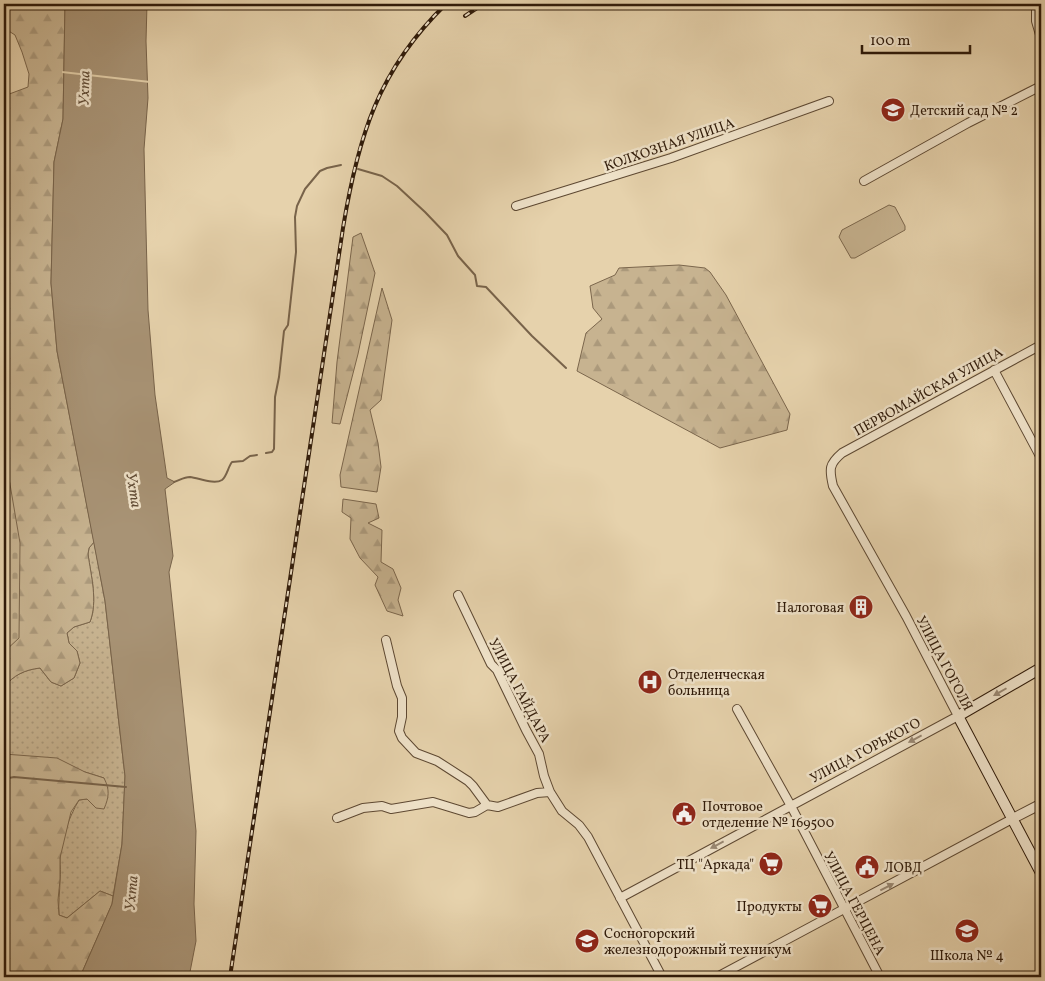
<svg xmlns="http://www.w3.org/2000/svg" width="1045" height="981" font-family="Vollkorn,serif">
<defs>
<pattern id="grass-dots" width="8" height="8" patternUnits="userSpaceOnUse" patternTransform="scale(1.25)"><rect width="8" height="8" fill="#c7b390"/><path d="M2 2h.1M6 6h.1" fill="none" stroke="#ab997b" stroke-width="1.8" stroke-linecap="round"/></pattern>
<pattern id="forest-firs" width="22" height="20" patternUnits="userSpaceOnUse" patternTransform="scale(1.25)"><rect width="22" height="20" fill="#c7b390"/><path d="M5 1l3.5 6h-7zM16 11l3.5 6h-7z" fill="#ab997b"/></pattern>
<pattern id="cemetery-stones" width="16" height="16" patternUnits="userSpaceOnUse" patternTransform="scale(1.25)"><rect width="16" height="16" fill="#c7b390"/><path d="M2 7V4a2 2 0 0 1 4 0v3zM10 15v-3a2 2 0 0 1 4 0v3z" fill="#ab997b"/></pattern>
</defs>
<rect width="100%" height="100%" fill="#e6d2ac"/>
<filter id="stains"><feTurbulence type="fractalNoise" baseFrequency=".004" numOctaves="4"/><feColorMatrix values="0 0 0 0 .2 0 0 0 0 .09 0 0 0 0 .02 0 0 0 .5 -.17"/></filter>
<radialGradient id="worn" r=".72"><stop offset=".6" stop-color="#630" stop-opacity="0"/><stop offset="1" stop-color="#630" stop-opacity=".3"/></radialGradient>
<path fill="url(#grass-dots)" stroke="#7b664c" d="M94 542 105 601 125 776 122 844 113 896 100 891 67 918 59 915C58 903 60 892 60 880 61 873 60 866 60 860 61 839 69 817 79 800L87 799 96 808 104 778 85 772 4 754V687C14 675 24 670 40 668L51 682 61 686 74 678 80 663 77 651 69 643 67 633 74 627 90 622C98 601 91 576 88 554L89 548Z"/>
<path fill="url(#forest-firs)" stroke="#7b664c" d="M4 4H23L29 7 39 9 48 4H65L63 119 54 162 51 283 57 351 94 542 89 548 88 554C91 576 98 601 90 622L74 627 67 633 69 643 77 651 80 663 74 678 61 686 51 682 40 668C24 670 14 675 4 687V96L28 87 29 74 22 52 15 35 4 28Z
M361 233 375 273 358 354 340 424 332 423 337 362 353 237Z
M679 265 705 268 710 272 726 295 790 414 787 430 720 448 577 371 586 333 602 319 593 308 590 286 615 275 619 268Z
M382 288 392 320 381 400 370 410 378 443 381 467 377 492 341 487 340 475Z
M343 499 376 504 379 518 368 523 382 530 381 562 393 569 401 588 398 600 403 616 387 611 375 585 378 577 360 558 350 539 351 518 342 512Z
M4 754 57 758 85 772 104 778C110 790 109 797 104 809L96 808 87 799 79 800 71 812 60 858V880L58 900 59 915 67 918 100 891 113 896 112 904 80 977H4Z"/>
<path fill="url(#cemetery-stones)" stroke="#7b664c" d="M4 449 20 543 19 638 4 652Z"/>
<path fill="#c7b390" stroke="#7b664c" d="M889 205 895 207 905 226V230L855 258H851L839 237 842 230Z"/>
<path fill="#a89375" stroke="#78634a" d="M65 4H147L146 41 148 98 144 149 148 310 155 395 166 471 167 478 175 482 165 489 173 556 169 572 196 831 194 904 196 941 189 977H80L112 904 122 844 125 776 105 601 57 351 51 283 54 162 63 119Z"/>
<path fill="#e6d2ac" d="M62 71 150 81V83L62 73Z"/>
<g fill="none" stroke-linecap="round" stroke-linejoin="round">
<path stroke="#78634a" stroke-width="2" d="M358 169 382 176 397 186 425 212 447 235 458 256 475 275 477 286 486 287 532 336 566 368
M266 453 272 452 274 449 275 397 279 377 284 331 288 325 296 252 295 217 297 206 305 189 320 171 327 168 341 165
M174 482C180 480 184 477 190 477 199 478 214 485 222 480 227 476 228 467 232 462L243 461 250 456 257 455
M4 779 14 777 126 787"/>
<defs>
<path id="minor" d="M1041 8 1036 9V21L1041 38
M864 181 968 123 1041 86
M516 206 671 158 829 101
M994 370 1041 458
M458 595 491 664 497 670 526 730 539 754 544 776 550 792 562 811 579 825 588 837 662 977
M386 640 397 686 402 698V717L399 731 402 738 416 753 437 761 468 781 473 786 487 805
M737 709 791 806 880 977
M337 818 363 808 382 806 391 809 433 802 469 813 475 812 487 805 498 807 537 793 550 792
M620 898 958 716 906 616 833 486C829 469 829 464 842 453L1041 345
M717 977 1012 819"/>
<path id="tertiary" d="M1012 819 1041 804"/>
<path id="secondary" d="M1041 668 958 716 1041 873"/>
</defs>
<use href="#minor" stroke="#5d4832" stroke-width="10"/>
<use href="#tertiary" stroke="#5d4832" stroke-width="11"/>
<use href="#secondary" stroke="#2f1a09" stroke-width="12"/>
<use href="#minor" stroke="#efe2c9" stroke-width="8"/>
<use href="#tertiary" stroke="#efe2c9" stroke-width="9"/>
<use href="#secondary" stroke="#efe2c9" stroke-width="10"/>
<defs>
<path id="rail" d="M465 16 483 4
M230 977 343 228C358 137 378 70 446 4"/>
</defs>
<use href="#rail" stroke="#2f1a09" stroke-width="4"/>
<use href="#rail" stroke="#efe2c9" stroke-width="2" stroke-dasharray="5.5" stroke-linecap="butt"/>
</g>
<defs><path id="oneway-solid" d="M-6-.8H1V-3.2L6.5 0L1 3.2V.8H-6Z" transform="scale(1.25)"/></defs>
<g fill="#998873">
<use href="#oneway-solid" transform="translate(1000 692) rotate(150)"/>
<use href="#oneway-solid" transform="translate(915 739) rotate(152)"/>
<use href="#oneway-solid" transform="translate(717 845) rotate(152)"/>
<use href="#oneway-solid" transform="translate(887 887) rotate(-27)"/>
</g>
<defs>
<symbol id="school-disc" viewBox="-11 -11 22 22"><circle r="9.5" fill="#8f2418" stroke="#efe2c9"/><path d="M0-5L7-2L0 1L-7-2ZM-4 1L0 2.5L4 1V4Q0 6-4 4Z" fill="#fff"/></symbol>
<symbol id="building-disc" viewBox="-11 -11 22 22"><circle r="9.5" fill="#8f2418" stroke="#efe2c9"/><path d="M-4-6H4V6H1V3H-1V6H-4ZM-2.5-4.3h1.7v1.8h-1.7ZM.8-4.3h1.7v1.8H.8ZM-2.5-1h1.7V.8h-1.7ZM.8-1h1.7V.8H.8Z" fill="#fff"/></symbol>
<symbol id="hospital-disc" viewBox="-11 -11 22 22"><circle r="9.5" fill="#8f2418" stroke="#efe2c9"/><path d="M-5-5h3v3.5h4V-5h3V5h-3V1.5h-4V5h-3Z" fill="#fff"/></symbol>
<symbol id="civic-disc" viewBox="-11 -11 22 22"><circle r="9.5" fill="#8f2418" stroke="#efe2c9"/><path d="M-.6-6.5H3V-4.5H.6V-3L4-1V1h2V6H-6V1h2V-1L-.6-3ZM-1.2 2.5V6h2.4V2.5Z" fill="#fff"/></symbol>
<symbol id="supermarket-disc" viewBox="-11 -11 22 22"><circle r="9.5" fill="#8f2418" stroke="#efe2c9"/><path d="M-6-5.5h2.5l.6 2H6L4.5 2H-2.5L-4.4-4H-6ZM-1.5 3.2a1.3 1.3 0 1 0 .1 0ZM3 3.2a1.3 1.3 0 1 0 .1 0Z" fill="#fff"/></symbol>
<symbol id="university-disc" viewBox="-11 -11 22 22"><circle r="9.5" fill="#8f2418" stroke="#efe2c9"/><path d="M0-5L7-2L0 1L-7-2ZM-4 1L0 2.5L4 1V4Q0 6-4 4Z" fill="#fff"/></symbol>
</defs>
<g fill-rule="evenodd">
<use href="#school-disc" x="879" y="96" width="28" height="28"/>
<use href="#building-disc" x="847" y="593" width="28" height="28"/>
<use href="#hospital-disc" x="636" y="668" width="28" height="28"/>
<use href="#civic-disc" x="670" y="800" width="28" height="28"/>
<use href="#supermarket-disc" x="757" y="850" width="28" height="28"/>
<use href="#civic-disc" x="853" y="853" width="28" height="28"/>
<use href="#supermarket-disc" x="806" y="892" width="28" height="28"/>
<use href="#school-disc" x="953" y="917" width="28" height="28"/>
<use href="#university-disc" x="573" y="927" width="28" height="28"/>
</g>
<g text-anchor="middle" stroke-width="5" stroke-linejoin="round" paint-order="stroke">
<g font-size="14" fill="#2f1a09" stroke="#efe2c9" text-anchor="start">
<text x="910" y="115">Детский сад № 2</text>
<text x="844" y="612" text-anchor="end">Налоговая</text>
<text x="668" y="679">Отделенческая<tspan x="668" dy="16">больница</tspan></text>
<text x="702" y="811">Почтовое<tspan x="702" dy="16">отделение № 169500</tspan></text>
<text x="754" y="869" text-anchor="end">ТЦ "Аркада"</text>
<text x="884" y="872">ЛОВД</text>
<text x="802" y="911" text-anchor="end">Продукты</text>
<text x="604" y="938">Сосногорский<tspan x="604" dy="16">железнодорожный техникум</tspan></text>
<text x="967" y="960" text-anchor="middle">Школа № 4</text>
</g>
<g font-size="14" fill="#2f1a09" stroke="#efe2c9">
<text transform="translate(669 144) rotate(-19)" y="5">КОЛХОЗНАЯ УЛИЦА</text>
<text transform="translate(928 391) rotate(-29)" y="5">ПЕРВОМАЙСКАЯ УЛИЦА</text>
<text transform="translate(945 663) rotate(62)" y="5">УЛИЦА ГОГОЛЯ</text>
<text transform="translate(520 690) rotate(62)" y="5">УЛИЦА ГАЙДАРА</text>
<text transform="translate(865 750) rotate(-28)" y="5">УЛИЦА ГОРЬКОГО</text>
<text transform="translate(855 903) rotate(62)" y="5">УЛИЦА ГЕРЦЕНА</text>
</g>
<g font-size="15" font-style="italic" fill="#5f4a34" stroke="#efe2c9">
<text transform="translate(84 88) rotate(-88)" y="5">Ухта</text>
<text transform="translate(134 490) rotate(81)" y="5">Ухта</text>
<text transform="translate(131 893) rotate(-85)" y="5">Ухта</text>
</g>
</g>
<rect width="1045" height="981" fill="none" stroke="#e6d2ac" stroke-width="20"/>
<rect x="5" y="5" width="1035" height="971" fill="none" stroke="#2f1a09" stroke-width="2.5"/>
<rect x="10" y="10" width="1025" height="961" fill="none" stroke="#2f1a09"/>
<path d="M862 45v8h108v-8" fill="none" stroke="#2f1a09" stroke-width="2.5"/>
<text x="870" y="45" font-size="15" fill="#2f1a09" stroke="#efe2c9" stroke-width="4" paint-order="stroke">100 m</text>
<rect width="100%" height="100%" filter="url(#stains)"/>
<rect width="100%" height="100%" fill="url(#worn)"/>
</svg>
